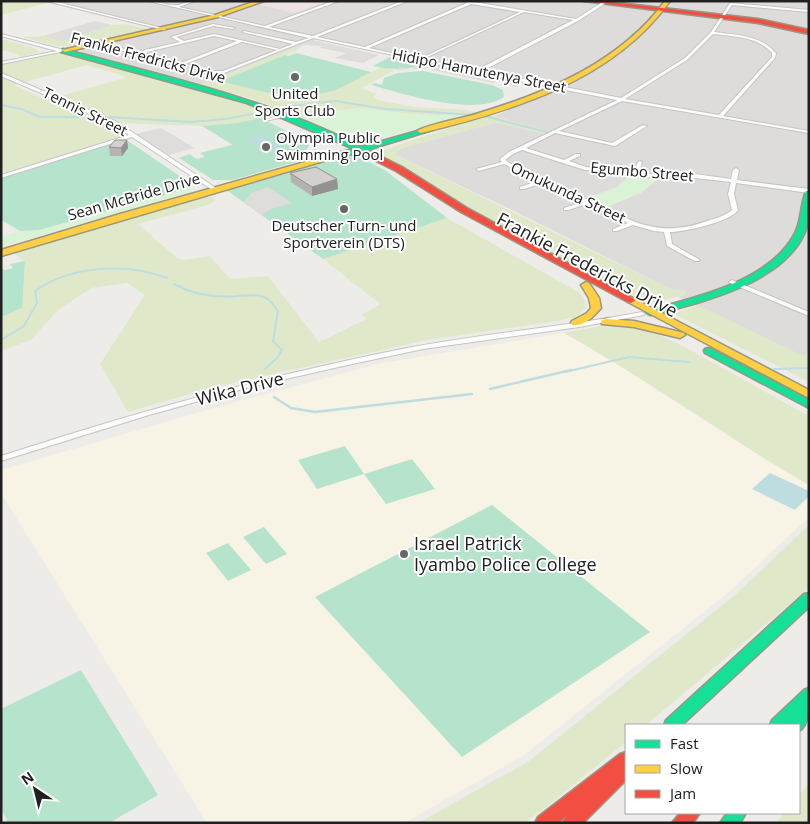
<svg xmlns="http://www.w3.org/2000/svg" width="810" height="824" font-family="'Open Sans',sans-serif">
<rect width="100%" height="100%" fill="#eeece9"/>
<path fill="#dddcda" d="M42 1 809 3V352L803 356 678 297 686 294V291L672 290 522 215 394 154 400 149 497 115 564 86 320 38 200 85 79 52 84 48 161 30Z"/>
<path fill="#efe1e0" d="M264 1H329L295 13 256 4Z"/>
<path fill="#f7f4e6" d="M564 333 602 354 771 463 809 485V517L730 591 523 756 404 823H207L1 493V470L214 408 382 363Z"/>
<path fill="#dfe9ca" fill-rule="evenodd" d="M1 1H42L48 3 1 15Z
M126 24 147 29 77 46H57L22 37 43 36 57 40H68L112 25Z
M1 39 35 48 39 52 21 57 12 52 1 50Z
M301 45H303L299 49 222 81 281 96H296L330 91 382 67 395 70 362 88 376 94 374 97 378 100 414 107 467 110 475 112 463 116 408 114 363 108 296 115 249 98 200 85Z
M63 51 244 100 280 113 261 118 290 133 299 161 232 180H213L215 162 200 153 233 144 202 126 116 123 133 135 10 174 1 169V63ZM87 65 127 77 46 100 14 85Z
M490 115 550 131 545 134 495 123 400 149 394 154 672 290 686 291V294L655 303 629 294 492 221 376 152Z
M204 197H211L216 200 208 205 138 224 177 258 186 260 210 256 230 279 268 276 319 342 367 319 361 315 380 304 323 259 447 218 580 293 585 300 586 308 576 317 557 321 427 340 215 387 128 412 100 364 145 295 127 283 91 288 58 310 31 340 1 351V317L22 308 25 261 13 253Z
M698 305 803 356 809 352V382L674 314Z
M612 324 651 331 683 346 809 416V485C726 437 648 380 564 333Z
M809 525V588L646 725H626V742L545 808 524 823H418L529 761 736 594Z
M809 783V823H776L784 813H799V795Z"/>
<path fill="#daf2d6" d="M363 108 408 114 463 116 382 138 352 140 296 115Z
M629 176 658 179 641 193 607 207 586 198 617 187Z
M191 185 192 191 1 247V237L20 231 39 230 183 190Z"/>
<path fill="#b6e3cb" d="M296 53 371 72C358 78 343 88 329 92 287 101 261 91 221 81L285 55 289 56Z
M390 57 421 64C406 72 390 69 373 66Z
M423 71 492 85 503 90 504 97C475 117 404 94 371 85L375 83 382 85 384 78 398 73Z
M260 118 311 143 299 161 232 180H213L179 158 189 154 197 159 205 157 200 153 233 145 202 126 238 123Z
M125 139 190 183 191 185 183 190 39 230 20 231 1 220V178Z
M352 153 386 171 447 218 323 259 225 189Z
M25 261 22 308 1 317V268L5 270 13 268 10 264Z
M345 446 364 474 412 459 435 489 386 504 364 474 317 489 298 460Z
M492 505 650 632 462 757 315 597Z
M264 527 287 554 266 564 243 537Z
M228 543 251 570 228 581 206 553Z
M81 670 158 795 109 823H8L1 808V709Z"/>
<path fill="#dedddc" d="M95 21 112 25 68 40H57L43 36Z
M313 40 379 55 363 63 335 58 346 53 320 48 322 46 301 45Z
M413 61 453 68 448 70 464 73 467 71 522 82 517 87 497 81 493 83 431 70 432 68 395 70 400 67 411 69 421 64 412 62Z
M161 128 195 148 169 155 136 134Z
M268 187 291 202 292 203 271 209 262 215 244 202 251 193Z"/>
<path fill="#bedde0" d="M261 135 282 149 267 152 246 139Z
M770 473 809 491V496L795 510 752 489Z"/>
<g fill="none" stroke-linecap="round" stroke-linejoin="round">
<path stroke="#bedde0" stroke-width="2" d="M1 105 21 109 40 117H89
M284 107 335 101 386 109 475 115
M484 116 547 132
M109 117 191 122 226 119 262 112
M174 284C194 295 215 298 238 296 245 296 254 294 261 296 269 298 273 304 278 311L273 341 282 350 278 357 265 369
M1 340 24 326 37 303 35 291C72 265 125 263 167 278
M774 369 809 368
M565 372 629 357 689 362"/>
<path stroke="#bedde0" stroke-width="2.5" d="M490 389 571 370
M274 397 291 408 315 412 472 394"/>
<defs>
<path id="street" d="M46 1H53L166 29 164 30Z
M148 1C157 1 165 5 174 5 180 6 187 1 195 1L179 7 265 26 333 1H339L269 27 313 36 402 1H408L317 37 365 47 467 3V1H476L474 2 576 19 604 1H609L578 21 482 71 621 98 685 58 711 32 730 3 809 10V12L732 5 714 32C736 35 761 35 776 53L775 58 723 116 809 131V133L622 101 559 131 612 143 643 125 647 126 615 146 555 133 526 148 564 160 576 154H580V156L569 161 586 167 634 172 638 162 640 161 642 162 639 173 656 174H695L731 179 733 170 736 168 739 170 737 180 809 189V193L736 183 734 194 738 210C730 222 684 232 670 232L672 244 700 260 699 261H695L667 246 664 232 654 231 633 225 617 231H613V229L628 223 587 204 568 210H564V208L583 202 542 183 524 189H520V187L538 181 504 164 479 171 476 169 502 162 500 160V159L509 152 617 100 478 73 313 38 224 73H212L141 54 118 50 119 48 143 52 145 50 180 42 171 37 213 24 235 28 233 29 213 26 176 37 184 41 214 34 280 49 293 44 242 32 244 31 296 42 309 38ZM471 4 520 12 419 59 369 48ZM524 12 573 20 477 70 423 59ZM713 34C734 37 757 36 772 53V57L719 115 625 99 687 60ZM214 36 237 41 181 63 146 54 147 52ZM242 42 277 50 223 71H212L185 64ZM522 150 585 170 656 178H695L731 182 728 194 732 210C725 216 716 218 707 221 681 230 662 231 635 222L509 163 505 160 513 154Z
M1 34 64 50 65 51 1 64V62L57 51 1 36Z
M1 73 117 122 219 190 214 191 132 137 1 178V175L129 135 113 124 1 76Z
M286 114H288V116L265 121 263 120Z
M732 280 809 312V316L730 283 729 282Z
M642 312 645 314 644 315 579 327 423 349 343 366 246 388 149 415 1 461V456C129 414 259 378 392 351 475 334 559 328 642 312Z"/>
<path id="fast" d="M63 49C161 75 272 100 361 147L428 128 432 130 367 150 378 155V159H372L360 152 340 157 336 155 337 153 354 149 247 103 61 52Z
M806 191H809C809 205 810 219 805 232 783 284 699 303 651 315L648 314 646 312 648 310C695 298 769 281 794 235 802 222 800 205 806 191Z
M709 348 809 400V408L705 353 704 351 705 349Z
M809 593V607L682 725H664L666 720 804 594Z
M809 688C809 701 810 726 799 731V725H790L792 721 788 725H770L772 720 804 690Z
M727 813H746L740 823H720Z"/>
<path id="slow" d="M256 1H264L218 17 65 52 62 50 215 15Z
M665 1H670C613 81 512 111 421 133L417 131C428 124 465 118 479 113 549 92 621 61 665 1Z
M337 153 344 155 1 256V250L120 214Z
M586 282 589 283 599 298 601 308C594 316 584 327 572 325L571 323 572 321 587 313 591 308 589 298 581 285Z
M631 297 809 390V398L628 302 626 300Z
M606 319 634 321 684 333 685 335 680 338 634 327 602 324 601 322 602 320Z"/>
<path id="jam" d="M584 1H601L758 19 809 30V34L758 23Z
M372 155H378L402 167 467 208 636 300 631 303 628 302 461 212 396 171 372 159Z
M626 752V780L583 823H562L567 815 558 823H535L538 817 620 754Z
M680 813H700L693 823H672Z"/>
</defs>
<use href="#street" stroke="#c5c4c3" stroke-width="2"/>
<use href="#fast" stroke="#989781" stroke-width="3"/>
<use href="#slow" stroke="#989781" stroke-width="3"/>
<use href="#jam" stroke="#989781" stroke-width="3"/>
<use href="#street" fill="#fcfcfc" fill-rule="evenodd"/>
<use href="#fast" fill="#16e098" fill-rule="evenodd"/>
<use href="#slow" fill="#ffcf43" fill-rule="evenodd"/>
<use href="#jam" fill="#f24e42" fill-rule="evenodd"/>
</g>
<path fill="#b5b3b1" d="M127 140 128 148 122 156H110L109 147Z
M290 173 337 179 338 189 312 196 291 182Z"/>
<path fill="#949290" d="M127 140 128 148 122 156 121 148Z
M337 179 338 189 312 196V187Z"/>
<path fill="#d3d0ce" stroke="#949290" d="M115 140H127L121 148 109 147Z
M316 167 337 179 312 187 290 173Z"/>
<g fill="#686766" stroke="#fff" stroke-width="2">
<circle cx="295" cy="77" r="5"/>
<circle cx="266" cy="147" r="5"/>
<circle cx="344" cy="209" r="5"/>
<circle cx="404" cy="554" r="5"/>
</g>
<g text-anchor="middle" stroke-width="4" stroke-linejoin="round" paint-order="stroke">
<g font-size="15" fill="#202020" stroke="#fff">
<text transform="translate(148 58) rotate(15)" y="5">Frankie Fredricks Drive</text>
<text transform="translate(479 71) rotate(11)" y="5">Hidipo Hamutenya Street</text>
<text transform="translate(85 112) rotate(26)" y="5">Tennis Street</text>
<text transform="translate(642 172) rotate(5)" y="5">Egumbo Street</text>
<text transform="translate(568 193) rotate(25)" y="5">Omukunda Street</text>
<text transform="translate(134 197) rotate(-16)" y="5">Sean McBride Drive</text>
</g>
<g font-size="15" fill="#202020" stroke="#fff">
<text x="295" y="99">United<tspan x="295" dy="17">Sports Club</tspan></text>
<text x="276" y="143" text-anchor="start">Olympia Public<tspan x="276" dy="17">Swimming Pool</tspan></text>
<text x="344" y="231">Deutscher Turn- und<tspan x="344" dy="17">Sportverein (DTS)</tspan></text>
</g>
<g font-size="18" fill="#202020" stroke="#fff">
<text transform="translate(587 265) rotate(28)" y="6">Frankie Fredericks Drive</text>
<text transform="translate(240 389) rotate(-14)" y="6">Wika Drive</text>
</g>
<g font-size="18" fill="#202020" stroke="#fff" text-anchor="start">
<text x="414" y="550">Israel Patrick<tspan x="414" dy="21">Iyambo Police College</tspan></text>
</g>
</g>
<rect width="810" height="824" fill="none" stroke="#202020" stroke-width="5"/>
<rect x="625" y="724" width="175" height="90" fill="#ffffff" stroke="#a6a6a6"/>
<rect x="635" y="740" width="25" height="8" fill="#16e098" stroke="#a6a6a6"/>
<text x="670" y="749" font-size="15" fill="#202020">Fast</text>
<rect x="635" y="765" width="25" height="8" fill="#ffcf43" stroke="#a6a6a6"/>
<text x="670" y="774" font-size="15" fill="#202020">Slow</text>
<rect x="635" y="790" width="25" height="8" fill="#f24e42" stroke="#a6a6a6"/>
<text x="670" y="799" font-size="15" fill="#202020">Jam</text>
<g transform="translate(35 789) rotate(325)" stroke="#ffffff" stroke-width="4" paint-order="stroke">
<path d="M0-4L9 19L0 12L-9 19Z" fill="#202020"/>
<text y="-8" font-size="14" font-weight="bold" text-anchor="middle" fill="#202020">N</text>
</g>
</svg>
